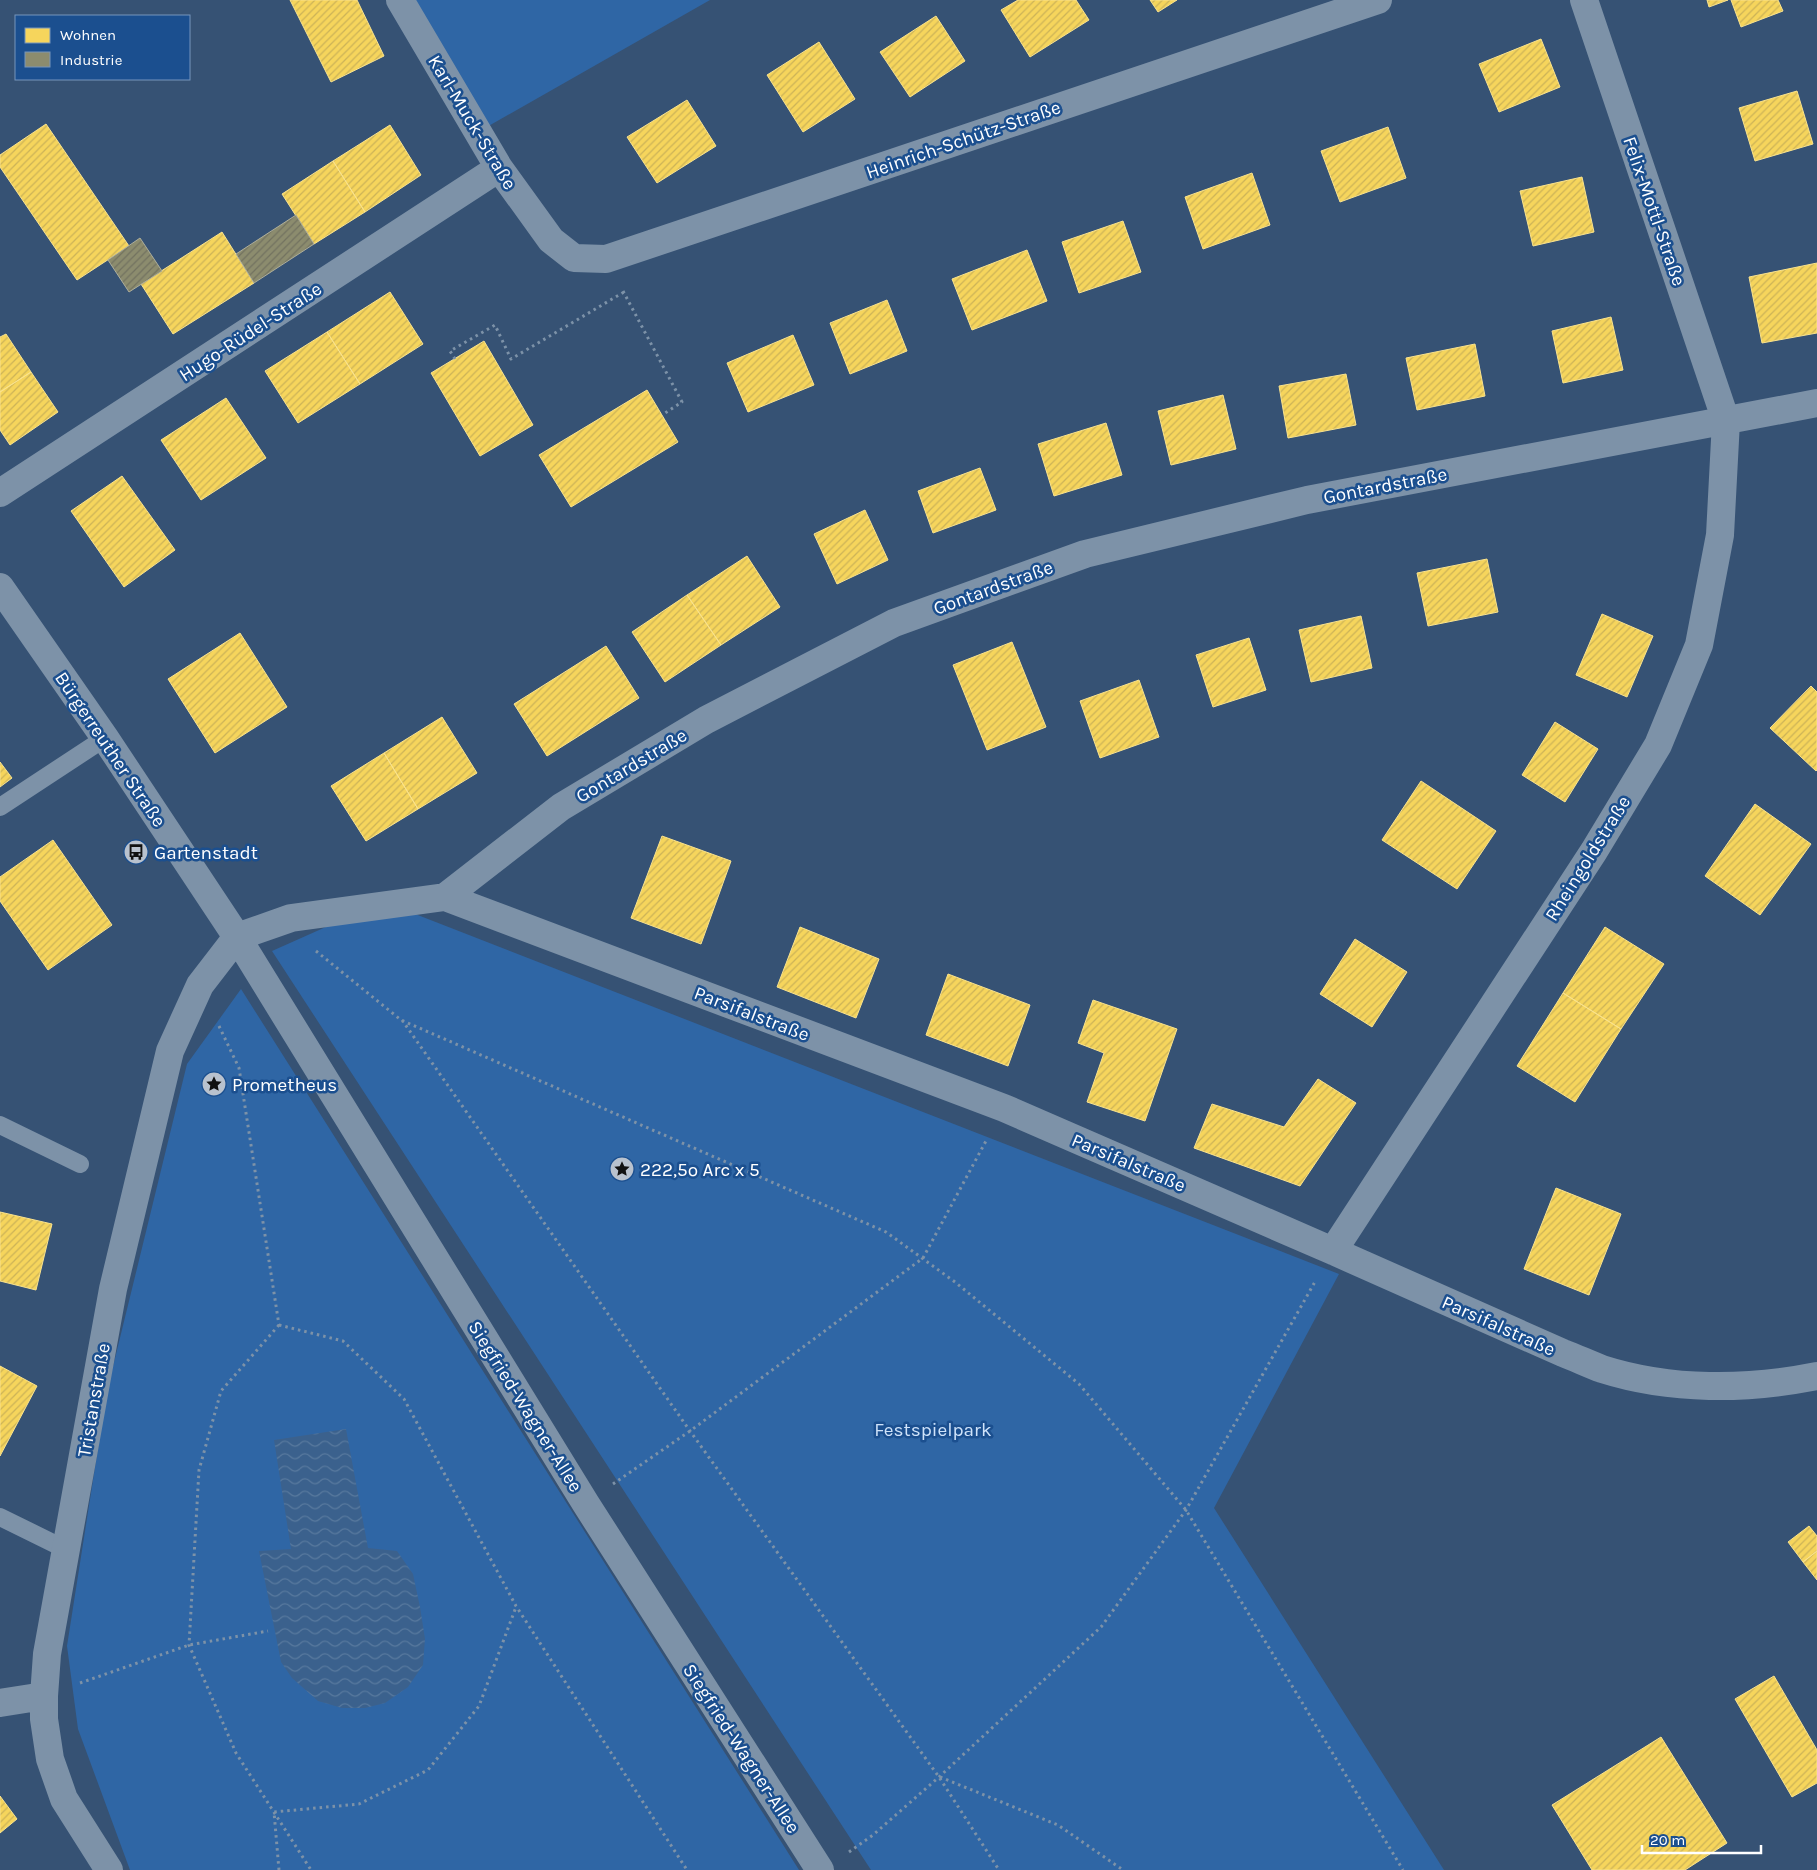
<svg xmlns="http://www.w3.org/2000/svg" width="1817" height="1870" font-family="Karla,sans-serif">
<defs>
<pattern id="water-waves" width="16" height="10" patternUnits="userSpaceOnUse" patternTransform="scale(1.25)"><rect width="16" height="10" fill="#3b618d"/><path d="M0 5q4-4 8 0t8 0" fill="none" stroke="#58799e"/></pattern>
<pattern id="homes-hatch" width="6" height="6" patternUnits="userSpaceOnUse" patternTransform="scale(1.25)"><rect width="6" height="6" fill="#f6d55c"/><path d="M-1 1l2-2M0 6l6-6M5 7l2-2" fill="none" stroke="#ccb358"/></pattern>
<pattern id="industry-hatch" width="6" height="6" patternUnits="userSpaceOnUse" patternTransform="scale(1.25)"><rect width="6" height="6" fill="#8c8c6e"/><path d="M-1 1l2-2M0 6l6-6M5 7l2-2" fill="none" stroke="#727260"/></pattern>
</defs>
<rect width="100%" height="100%" fill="#365274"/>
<path fill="#2f66a5" d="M400 0H710L478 132Z
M410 912 1339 1274 1214 1508 1444 1870H871L272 951 346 918Z
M241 989 799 1870H130L78 1729 67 1646 107 1391 187 1064Z"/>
<path fill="url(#water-waves)" d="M346 1429 368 1548 397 1551 413 1574 420 1607 425 1639 423 1665 408 1687 385 1703 365 1708H342L318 1701 292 1678 281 1662 259 1551 291 1549 274 1440Z"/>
<path fill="url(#homes-hatch)" stroke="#f9e28d" d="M290 0H357L384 56 331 82Z
M1018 0H1076L1089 20 1030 57 1001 10Z
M1150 0H1177L1158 12Z
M1707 0H1728L1709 7Z
M1731 0H1778L1783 11 1741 27Z
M936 16 965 61 910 97 880 52Z
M1541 39 1560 87 1499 112 1479 64Z
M819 42 855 99 803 132 767 75Z
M1797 91 1813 144 1755 161 1739 108Z
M687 100 716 146 657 183 627 137Z
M46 124 129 246 77 280 0 167V155Z
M390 125 421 175 365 212 333 161Z
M1388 127 1406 178 1340 202 1321 151Z
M333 161 365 212 314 244 282 194Z
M1252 173 1270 225 1203 249 1185 197Z
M1582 177 1594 232 1533 246 1520 191Z
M1123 221 1141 272 1079 293 1062 242Z
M222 232 254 283 173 334 141 284Z
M1027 250 1047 301 972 330 952 279Z
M1817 263V333L1762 343 1749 277Z
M390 292 423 344 360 384 327 332Z
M887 300 907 351 850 374 830 323Z
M1611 317 1623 370 1563 383 1552 331Z
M327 332 360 384 298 423 265 371Z
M6 334 31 372 0 392V337Z
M793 335 814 385 748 412 727 363Z
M484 341 533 425 480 456 431 373Z
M1475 344 1485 396 1417 410 1406 358Z
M31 372 58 412 10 445 0 430V392Z
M1346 374 1356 425 1288 438 1279 386Z
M647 390 678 442 571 507 539 455Z
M1223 395 1236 449 1171 465 1158 411Z
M226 398 266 458 201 500 161 440Z
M1106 423 1122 475 1054 496 1038 444Z
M980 468 996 510 933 533 918 491Z
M122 476 175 550 124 587 71 511Z
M865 510 888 560 837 584 814 534Z
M747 556 780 607 721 645 687 595Z
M1487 559 1498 612 1428 626 1417 573Z
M687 595 721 645 665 682 632 632Z
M1602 614 1653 636 1627 697 1576 675Z
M1361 616 1372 668 1311 682 1299 630Z
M240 633 287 707 215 753 168 679Z
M1249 638 1266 690 1213 707 1196 655Z
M1012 642 1046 727 987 750 953 665Z
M606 646 639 698 547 756 514 704Z
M1139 680 1159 737 1100 758 1080 701Z
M1811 686 1817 692V770L1816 771 1770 728Z
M442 717 477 773 418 809 384 753Z
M1555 722 1598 749 1565 802 1522 775Z
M384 753 418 809 366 841 331 786Z
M0 762 12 778 0 787Z
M1421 781 1496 831 1457 889 1382 840Z
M1755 804 1811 844 1760 915 1705 876Z
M662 836 731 861 701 944 631 918Z
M53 840 112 925 48 970 0 901V877Z
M800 927 879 959 856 1018 777 987Z
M1605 927 1664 964 1621 1029 1563 993Z
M1355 939 1407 972 1372 1027 1320 994Z
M948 974 1030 1005 1008 1066 926 1035Z
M1563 993 1621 1029 1575 1102 1517 1066Z
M1093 1000 1177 1029 1145 1121 1087 1102 1104 1053 1078 1043Z
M1318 1079 1356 1103 1300 1186 1194 1148 1212 1104 1284 1127Z
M1556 1188 1621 1214 1589 1295 1524 1269Z
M0 1212 52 1224 36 1290 0 1281Z
M0 1366 37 1386 0 1456Z
M1809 1526 1817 1536V1551L1803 1562 1788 1542Z
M1817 1551V1580L1803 1562Z
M1774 1676 1817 1750V1783L1792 1797 1735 1699Z
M1661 1737 1727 1843 1685 1870H1592L1552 1805Z
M0 1796 17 1819 0 1833Z"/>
<path fill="url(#industry-hatch)" stroke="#aeae9a" d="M296 215 314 244 254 283 236 254Z
M140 238 162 271 129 292 108 260Z"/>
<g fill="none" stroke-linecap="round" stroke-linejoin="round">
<path stroke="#7d92a8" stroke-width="3" stroke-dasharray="2.5 4" stroke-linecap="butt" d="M623 291 682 402 662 415
M455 359 450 351 495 325 511 359 624 292
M316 951 401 1020 886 1232 955 1282 1079 1384 1186 1510 1403 1870
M402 1020 690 1431 939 1777 999 1870
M219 1026 239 1068 279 1325
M279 1325 343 1341 404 1399 516 1606 687 1870
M279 1325 221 1391 199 1470 189 1645 236 1753 311 1870
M613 1484 690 1431 923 1258 987 1139
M80 1683 189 1645 268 1631
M940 1777 1058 1825 1123 1870
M849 1852 873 1835 939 1777 1101 1627 1186 1510 1316 1280
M279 1870 274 1812 359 1804 428 1770 479 1706 516 1607"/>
<path stroke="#7d92a8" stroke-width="18" d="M0 807 105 738
M0 1125 80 1164
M0 1517 67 1550"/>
<path stroke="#7d92a8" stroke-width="28" d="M400 0 499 168 551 240 574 258 606 259 1378 0
M0 493 499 168
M0 587 105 738 237 937 586 1504 820 1870
M445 897 1004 1108 1333 1251 1563 1353C1576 1358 1589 1364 1602 1369 1671 1391 1747 1390 1817 1376
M237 937 291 918 445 897 561 807 706 720 894 623 1085 554 1307 500 1817 403
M1333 1251 1594 851 1658 745 1699 645 1720 535 1726 421 1584 0
M0 1703 44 1696
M109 1870 64 1799 50 1759 44 1719V1696L47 1654 113 1289 170 1051 200 985 237 937"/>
</g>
<defs>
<symbol id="bus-disc" viewBox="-11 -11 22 22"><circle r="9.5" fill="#b9c2ce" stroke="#1b4f8f"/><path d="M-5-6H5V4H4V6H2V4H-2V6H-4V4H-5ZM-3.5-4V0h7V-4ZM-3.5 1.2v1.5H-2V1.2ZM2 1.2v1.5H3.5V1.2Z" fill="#111"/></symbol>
<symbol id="sight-disc" viewBox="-11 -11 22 22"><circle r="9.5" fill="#b9c2ce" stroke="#1b4f8f"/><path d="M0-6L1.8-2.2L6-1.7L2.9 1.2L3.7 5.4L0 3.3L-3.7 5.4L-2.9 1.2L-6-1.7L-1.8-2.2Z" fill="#111"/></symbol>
</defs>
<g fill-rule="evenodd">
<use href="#bus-disc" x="122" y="838" width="28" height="28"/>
<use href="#sight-disc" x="200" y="1070" width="28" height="28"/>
<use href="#sight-disc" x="608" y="1155" width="28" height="28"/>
</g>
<g text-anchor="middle" stroke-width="5" stroke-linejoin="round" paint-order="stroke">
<g font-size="19" fill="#fff" stroke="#1b4f8f">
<text transform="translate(473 122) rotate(59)" y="7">Karl-Muck-Straße</text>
<text transform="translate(963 139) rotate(-19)" y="7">Heinrich-Schütz-Straße</text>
<text transform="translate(1655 211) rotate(71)" y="7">Felix-Mottl-Straße</text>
<text transform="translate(250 331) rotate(-33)" y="7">Hugo-Rüdel-Straße</text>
<text transform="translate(1385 485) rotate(-11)" y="7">Gontardstraße</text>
<text transform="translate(993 587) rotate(-20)" y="7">Gontardstraße</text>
<text transform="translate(111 749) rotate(56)" y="7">Bürgerreuther Straße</text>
<text transform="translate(631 765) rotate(-31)" y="7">Gontardstraße</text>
<text transform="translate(1587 858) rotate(-58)" y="7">Rheingoldstraße</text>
<text transform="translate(752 1013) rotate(21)" y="7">Parsifalstraße</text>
<text transform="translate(1129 1162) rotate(23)" y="7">Parsifalstraße</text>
<text transform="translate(1499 1325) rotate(24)" y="7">Parsifalstraße</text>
<text transform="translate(93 1400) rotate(-80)" y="7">Tristanstraße</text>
<text transform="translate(526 1406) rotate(58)" y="7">Siegfried-Wagner-Allee</text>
<text transform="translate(742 1748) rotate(57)" y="7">Siegfried-Wagner-Allee</text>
</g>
<g font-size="19" fill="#fff" stroke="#1b4f8f" text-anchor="start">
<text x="154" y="859">Gartenstadt</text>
<text x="232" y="1091">Prometheus</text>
<text x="640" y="1176">222,5º Arc x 5</text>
</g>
<g font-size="19" fill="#cfe3fa" stroke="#1b4f8f">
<text x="933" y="1436">Festspielpark</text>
</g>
</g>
<rect x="15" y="15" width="175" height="65" fill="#1b4f8f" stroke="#7695bc"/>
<rect x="25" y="28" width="25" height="15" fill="#f6d55c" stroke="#7695bc"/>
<text x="60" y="40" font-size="15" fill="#ffffff">Wohnen</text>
<rect x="25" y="52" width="25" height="15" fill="#8c8c6e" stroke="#7695bc"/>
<text x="60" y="65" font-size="15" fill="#ffffff">Industrie</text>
<path d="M1642 1845v8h119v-8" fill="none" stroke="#ffffff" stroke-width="2.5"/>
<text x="1650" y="1845" font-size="15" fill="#ffffff" stroke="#1b4f8f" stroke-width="4" paint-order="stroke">20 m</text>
</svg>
